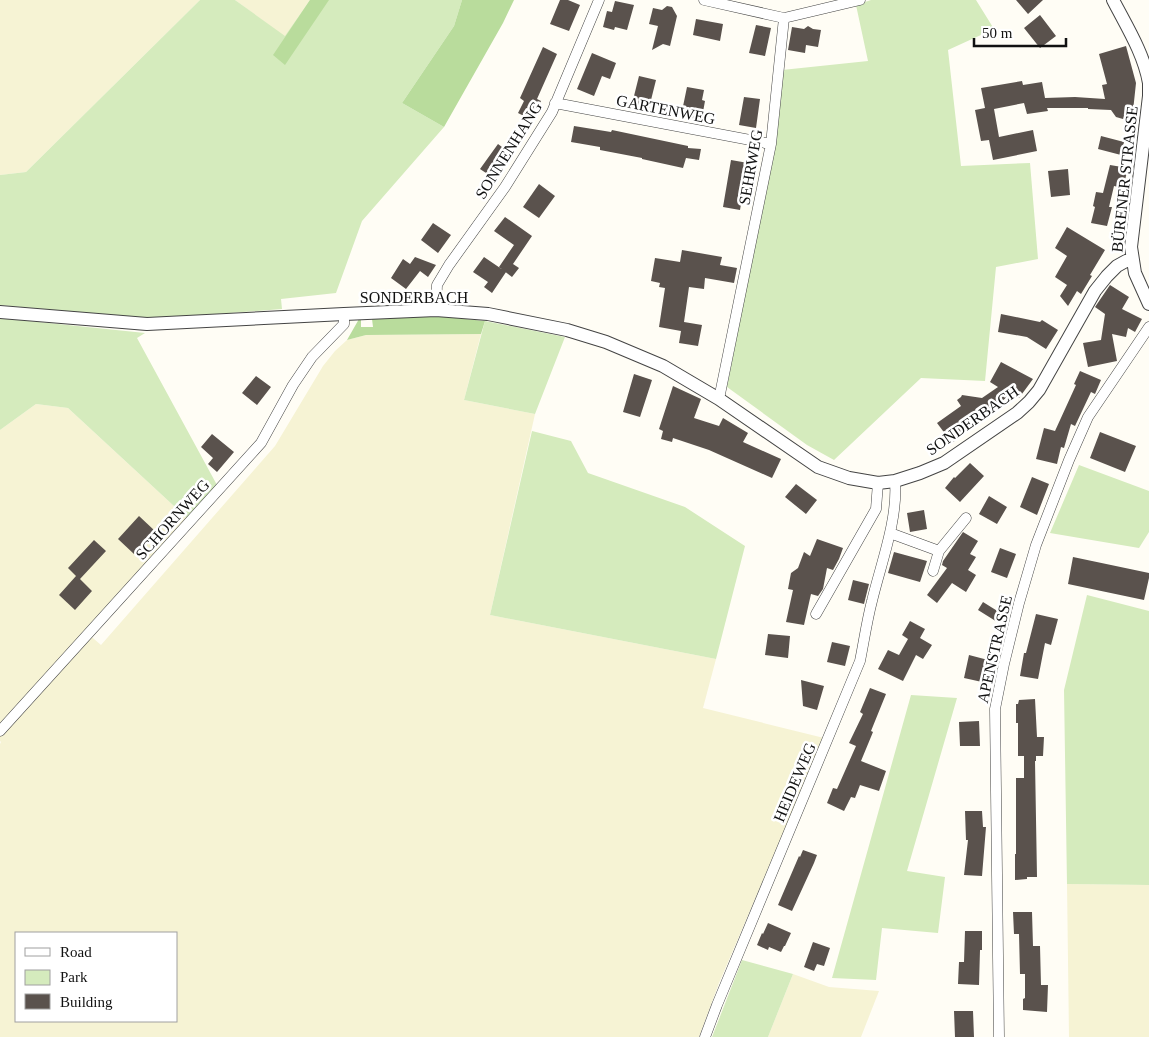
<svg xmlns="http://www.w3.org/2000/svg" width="1149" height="1037" font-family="'Times New Roman',serif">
<rect width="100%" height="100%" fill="#fffdf5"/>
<path fill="#f6f3d4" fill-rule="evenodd" d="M0 0H200L26 172 0 175Z
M235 0H310L285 37Z
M481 334 464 400 535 414 490 615 716 659 703 708 824 738 719 983 699 1037H0V744L1 742 0 741V430L36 404 68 408 188 519 86 632 101 645 275 446 323 366 335 351 347 340 366 335ZM16 933H176V1021H16Z
M1067 884 1149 885V1037H1069Z
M793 974 829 987 879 991 861 1037H768Z"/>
<path fill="#d5ebbd" d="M200 0H235L285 36 310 0H462L454 26 402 103 444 127 362 221 336 293 281 299 282 309 151 319 0 305V175L26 172Z
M871 0H976L994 29 948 50 961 166 1030 163 1038 259 996 267 985 381 921 378 834 460 807 445 727 387 774 146 782 70 868 61 856 5Z
M0 318 145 333 137 338 217 485 188 519 68 408 36 404 0 430Z
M485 321 565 337 535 414 464 400Z
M532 431 571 441 588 473 685 507 745 546 716 659 490 615Z
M1079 465 1149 491V532L1139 548 1050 533Z
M1087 595 1149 611V885L1067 884 1064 690Z
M911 695 957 698 907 871 945 877 938 933 882 928 876 980 832 978Z
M742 960 793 974 768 1037H712Z"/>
<path fill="#b9dc9c" d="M310 0H329L285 65 273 55Z
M462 0H514L503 23 444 127 402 103 454 26Z
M436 316 485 321 481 334 366 335 347 340 359 319H361V327H373L372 319Z"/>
<path fill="#5a524d" d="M560 0H568L580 5 569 31 550 24Z
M1016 0H1043L1028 14Z
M615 1 634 5 627 30 615 27 614 30 603 27 607 11 612 12Z
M667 6 672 7 677 16 670 46 663 44 652 50 658 26 649 24 653 8 662 10Z
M1040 15 1056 36 1040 48 1024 28Z
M696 19 723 24 720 41 693 35Z
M756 25 771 28 765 56 749 53Z
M808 26 813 29 821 30 818 47 806 45 805 53 788 50 792 27 804 29Z
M1126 46 1136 83 1133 111 1129 116 1123 119 1116 117 1111 110 1088 109V108H1047L1048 111 1027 114 1024 103 994 109 999 137 1033 130 1037 151 993 160 989 140 981 141 975 110 985 108 981 88 1022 81 1023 85 1042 82 1045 98 1075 97 1105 99 1102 85 1107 84 1099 54Z
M543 47 557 54 537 99 541 101 532 120 518 113 524 101 520 98Z
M592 53 616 63 610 79 602 76 594 96 577 89Z
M639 76 656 80 649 108 632 104Z
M687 87 704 90 702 100 705 101 703 112 700 111 698 120 681 116Z
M744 97 760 99 756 128 739 125Z
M574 126 611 132 612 130 688 146V148L701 149 699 160 686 158 683 168 642 159V158L600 150V147L571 142Z
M1101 136 1124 142 1121 155 1098 149Z
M498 144 510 153 503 162 506 164 495 179 480 169Z
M731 160 748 163 740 210 723 207Z
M1110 165 1128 168 1123 188 1114 186 1109 207H1112L1107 226 1091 223 1095 207 1093 206 1096 192 1103 193Z
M1068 169 1070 195 1051 197 1048 171Z
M539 184 555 196 539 218 523 207Z
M505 217 532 236 513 264 519 268 512 277 499 267 514 245 494 231Z
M433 223 451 235 438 253 421 240Z
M1067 227 1105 250 1090 275 1092 276 1081 294 1077 291 1068 306 1060 296 1067 285 1055 277 1067 256 1055 248Z
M682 250 722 257 720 265 737 268 734 283 705 278 704 289 689 287 684 322 702 325 698 346 679 343 681 331 659 327 665 288 659 287 660 283 651 281 655 258 680 262Z
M415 257 436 265 428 277 420 271 406 289 391 278 403 259 410 264Z
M484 257 506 272 492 293 484 287 488 282 473 272Z
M1110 285 1129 297 1122 309 1142 319 1135 332 1128 328 1126 337 1112 334 1117 361 1088 367 1083 343 1101 340 1105 314 1095 307Z
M1001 314 1040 322 1042 320 1058 330 1046 349 1027 337 998 332Z
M1001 362 1033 379 1019 398 1012 394 984 413 973 416 964 423 969 430 952 443 937 423 961 406 957 400 961 397 962 395 982 398 998 387 990 382Z
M1080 371 1101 380 1095 394 1091 392 1075 426 1071 424 1064 448 1061 447 1057 464 1036 459 1044 428 1055 431 1076 385 1074 384Z
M634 374 652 380 640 417 623 412Z
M256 376 271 387 257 405 242 393Z
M673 386 701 399 694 418 719 426 723 418 748 433 743 442 781 459 772 478 709 450 673 438 672 442 661 439 663 431 659 429Z
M1100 432 1136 446 1125 472 1090 458Z
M212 434 234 452 217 472 208 464 213 458 201 447Z
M970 463 984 476 960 502 945 488 954 477 955 478Z
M1032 477 1049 484 1037 515 1020 507Z
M796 484 817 500 806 514 785 497Z
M989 496 1007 507 997 524 979 514Z
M924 510 927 529 910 532 907 513Z
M139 516 155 531 134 554 118 539Z
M963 532 978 541 970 554 976 557 968 570 976 575 966 592 952 583 937 603 927 595 947 568 942 565 943 561Z
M817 539 843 548 839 559 833 570 827 568 823 589 818 596 811 594 804 625 786 622 793 590 788 589 791 573 798 568 804 552 810 556Z
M94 540 106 551 80 579 92 591 75 610 59 595 76 576 68 568Z
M1000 548 1016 554 1007 578 991 572Z
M894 552 927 561 920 582 888 573Z
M1073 557 1149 573V578L1144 600 1068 584Z
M853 580 869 584 864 604 848 600Z
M983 602 1007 617 1002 625 978 610Z
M1036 614 1058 619 1051 645 1045 643 1038 679 1020 676 1024 653H1026Z
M910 621 925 629 920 638 932 645 923 659 916 655 903 681 878 669 888 650 899 655 908 639 902 635Z
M768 634 790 636 788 658 765 655Z
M832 642 850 646 845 666 827 662Z
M969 655 988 660 982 682 964 678Z
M801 680 824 686 817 710 803 706Z
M870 688 886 694 871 731 873 732 861 761 886 771 879 791 860 785 855 798 851 797 844 811 827 803 833 788 837 789 856 746 849 743 863 714 860 712Z
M1035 699 1037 737H1044L1043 756H1036V761H1035L1037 877H1027V879L1015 880V854H1016V778H1024V756H1018V723H1016V704H1018L1019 700Z
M979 721 980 746H960L959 722Z
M965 811H982L983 827H986L982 876 964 875 968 840H966Z
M803 850 817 855 814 863 792 911 778 905 799 856 800 857Z
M1013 912H1032L1033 946H1040L1041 985H1048L1047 1012 1023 1010V999L1025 998V974H1020L1019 934H1014Z
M768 923 791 933 785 946H784L781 952 769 947 768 950 757 945 762 933 763 934Z
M965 931H982V950H980L979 985 958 984 959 962H964Z
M813 942 830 948 824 966 817 964 814 971 804 967Z
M954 1011H973L974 1037H955Z"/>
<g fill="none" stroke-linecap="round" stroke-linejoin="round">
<defs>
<path id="minor" d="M704 0 784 18 771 144 719 399
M784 18 860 0
M555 103 771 144
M436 310 437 285 449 265 505 187 552 112 599 0
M890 533 939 551
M933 571 939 551 966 518
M816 614 876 509 878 483
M0 731 261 443 293 385 312 357 344 324V314
M705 1037 717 1005 860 661C864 641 867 620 872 601 881 563 898 520 895 481
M999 1037 995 709 1004 664 1019 603 1036 545 1069 460 1088 417 1149 327"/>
<path id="tertiary" d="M1113 0C1127 27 1144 54 1149 83
M1149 84V96L1131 247 1135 273 1149 304
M0 312 147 324 344 314 436 310 488 314 567 330 606 342 663 366 719 399 818 467 849 478 878 483 895 481 920 473 944 463 1017 413 1029 402 1039 390 1095 291 1107 276 1117 266 1126 261 1132 260"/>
</defs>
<use href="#minor" stroke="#444" stroke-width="11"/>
<use href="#tertiary" stroke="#444" stroke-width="14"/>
<use href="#minor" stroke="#fff" stroke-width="10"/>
<use href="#tertiary" stroke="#fff" stroke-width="12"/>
</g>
<g text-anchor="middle" stroke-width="5" stroke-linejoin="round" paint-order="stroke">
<g font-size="16" fill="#111" stroke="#fff">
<text transform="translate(666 109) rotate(11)" y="6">GARTENWEG</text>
<text transform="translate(508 150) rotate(-58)" y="6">SONNENHANG</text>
<text transform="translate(750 167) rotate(-80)" y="6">SEHRWEG</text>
<text transform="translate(1124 179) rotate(-84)" y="6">BÜRENER STRASSE</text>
<text x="414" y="303">SONDERBACH</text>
<text transform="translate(972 420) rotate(-35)" y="6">SONDERBACH</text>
<text transform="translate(172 519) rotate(-48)" y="6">SCHORNWEG</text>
<text transform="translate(994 649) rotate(-77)" y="6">APENSTRASSE</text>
<text transform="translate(794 782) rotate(-67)" y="6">HEIDEWEG</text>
</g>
</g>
<rect x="15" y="932" width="162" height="90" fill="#ffffff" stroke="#a0a0a0"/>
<rect x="25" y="948" width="25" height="8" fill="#ffffff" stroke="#a0a0a0"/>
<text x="60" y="957" font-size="15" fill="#111111">Road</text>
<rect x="25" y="970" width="25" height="15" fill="#d5ebbd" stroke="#a0a0a0"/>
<text x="60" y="982" font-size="15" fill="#111111">Park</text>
<rect x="25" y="994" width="25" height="15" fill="#5a524d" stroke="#a0a0a0"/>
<text x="60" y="1007" font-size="15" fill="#111111">Building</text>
<path d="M974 38v8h92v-8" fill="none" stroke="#111111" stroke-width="2.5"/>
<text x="982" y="38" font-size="15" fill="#111111" stroke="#ffffff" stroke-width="4" paint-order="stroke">50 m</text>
</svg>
